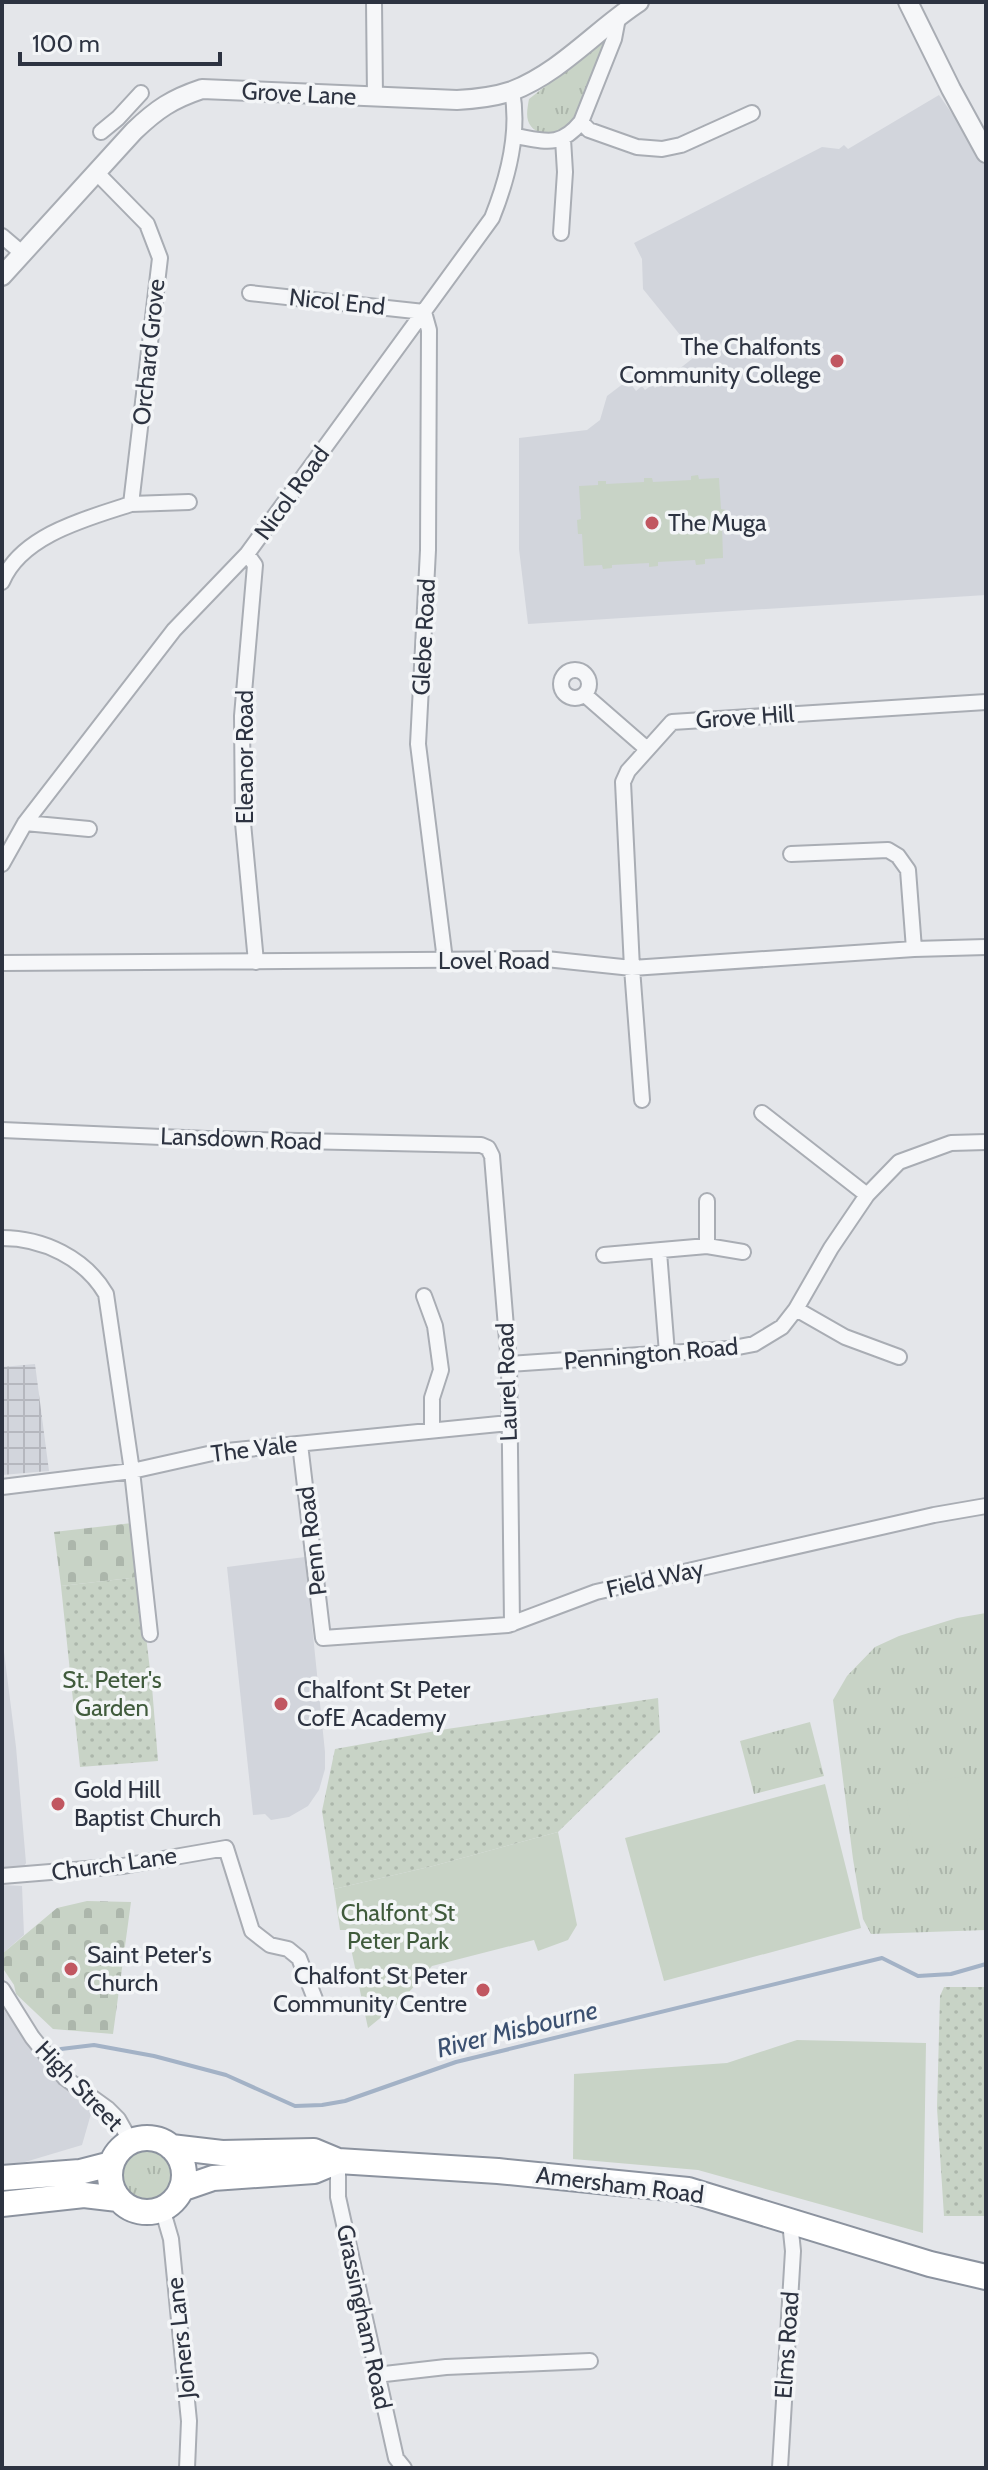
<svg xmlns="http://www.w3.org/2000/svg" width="988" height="2470" font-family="Cabin,sans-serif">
<defs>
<pattern id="industrial-grid" width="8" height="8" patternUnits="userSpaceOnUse" patternTransform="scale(2)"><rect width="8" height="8" fill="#d2d5dc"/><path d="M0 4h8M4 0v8" fill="none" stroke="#b5b7be"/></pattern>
<pattern id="grass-tufts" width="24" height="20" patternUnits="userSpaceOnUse" patternTransform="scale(2)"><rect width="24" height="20" fill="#c8d3c6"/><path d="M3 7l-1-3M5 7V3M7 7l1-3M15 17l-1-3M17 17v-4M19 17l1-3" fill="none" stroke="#acb6ab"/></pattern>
<pattern id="cemetery-stones" width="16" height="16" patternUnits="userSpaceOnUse" patternTransform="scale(2)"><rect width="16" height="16" fill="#c8d3c6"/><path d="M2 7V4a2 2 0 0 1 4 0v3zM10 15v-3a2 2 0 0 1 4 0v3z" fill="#acb6ab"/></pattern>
<pattern id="garden-dots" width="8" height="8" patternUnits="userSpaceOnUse" patternTransform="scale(2)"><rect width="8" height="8" fill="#c8d3c6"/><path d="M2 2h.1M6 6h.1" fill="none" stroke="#acb6ab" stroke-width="1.8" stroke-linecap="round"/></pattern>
</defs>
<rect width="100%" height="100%" fill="#e4e6ea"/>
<path fill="#d2d5dc" d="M939 95 986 162V595L528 624 519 549V438L587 430 600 420 607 396 628 380 636 391 642 386 645 390 652 385 655 388 702 351 691 337 682 342 679 338 681 336 643 289 642 259 634 243 822 147 839 149 844 145 848 149Z
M305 1557 325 1752V1769L319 1790 308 1806 289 1817 271 1820 265 1814 253 1815 227 1567Z
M2 1636 16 1747 26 1863 23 1869 2 1871Z
M2 1885 22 1886 24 1935 2 1954Z
M2 2007 49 2073 95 2100 82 2145 25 2162 2 2165Z"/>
<path fill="url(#industrial-grid)" d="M35 1364 49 1471 2 1475V1367Z"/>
<path fill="url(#grass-tufts)" d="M603 41 606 42 591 89 570 128 546 136C526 127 525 120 529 99Z
M986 1613V1930L871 1934 863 1919 853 1859 833 1700 847 1676 875 1647 899 1636 957 1618Z
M810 1722 824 1776 754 1794 740 1741Z
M120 2173a27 27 0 1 1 54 0a27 27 0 1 1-54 0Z"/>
<path fill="url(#cemetery-stones)" d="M132 1523 139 1577 61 1586 54 1532Z
M87 1901 131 1902 113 2034 53 2029 16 1994 14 1985 2 1967V1954L57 1908Z"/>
<path fill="#c8d3c6" d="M698 475 699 479 719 478 721 509 726 510V525L722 526 723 558 705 559V564L696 565 695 560 658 562V566L649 567V563L612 565V568L603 569 602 565 584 566 582 534H578L577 520 581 519 579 486 598 485V481H606V484L644 482V478H652L653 482 691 480V476Z
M986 1773V1838L914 1849 905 1785Z
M825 1784 861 1928 664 1981 625 1838Z
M558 1832 577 1925 568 1940 538 1951 534 1940 432 1966 401 2001 368 2028 347 1930H340L334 1889 433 1866Z
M797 2040 926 2043 923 2233 698 2170 573 2159 574 2074 727 2063Z"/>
<path fill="url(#garden-dots)" d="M139 1577 152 1687 158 1761 80 1767 61 1586Z
M658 1698 660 1732 558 1832 433 1866 334 1889 322 1811 335 1749 447 1729Z
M944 1987H986V2216H944L937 2108 940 1996Z"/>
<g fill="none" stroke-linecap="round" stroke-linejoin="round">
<path stroke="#a3b2c6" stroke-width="4" d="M61 2049 94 2045 154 2056 226 2075 295 2106 322 2105 345 2101 456 2062 882 1958 918 1976 951 1974 986 1964"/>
<defs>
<path id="minor" d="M374 2 375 97
M581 122 589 130 637 147 662 149 681 145 752 113
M101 132 118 118 141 93
M515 136C545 141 560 148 581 122L614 39 618 18
M561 233 565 172 563 139
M2 236 22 253
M250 293 424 312 429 330 428 550 418 744 445 960
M131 504 189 502
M247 554 255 565 242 716 243 823 256 962
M2 582C21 535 88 518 131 504L160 258 147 224 97 173
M561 684a14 14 0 1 1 28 0a14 14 0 1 1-28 0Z
M585 695 647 749
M25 823 89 829
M791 854 888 850 898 856 908 870 914 949
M2 864 25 823 174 630 247 554 492 218C508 178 520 133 512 91
M2 963 546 959 632 968 914 949 986 947
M642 1100 632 968 623 782 628 771 672 722 986 702
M762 1113 867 1195
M2 1130 207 1139 481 1145 488 1148 492 1156 509 1364 512 1624
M707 1201V1246
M2 1238C43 1238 85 1258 106 1294L132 1471 150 1634
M659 1252 667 1353
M604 1255 707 1246 743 1252
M424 1296 435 1326 441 1370 432 1398V1429
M796 1309 845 1337 899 1357
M509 1364 728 1349 754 1344 782 1327 796 1309 831 1248 867 1195 899 1162 951 1143 986 1142
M300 1444 323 1638 508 1625 596 1592 934 1515 986 1506
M2 1487 132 1471 217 1452 509 1423
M2 1876 123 1866 226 1848 252 1931 270 1945 288 1949 299 1958 315 1999
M2 1989 32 2037 65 2078 108 2109 118 2119 131 2142
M338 2161V2197L396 2458 404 2468
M162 2208 171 2239 189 2421 187 2468
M376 2375 446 2367 590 2361
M780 2468 793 2251 790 2222"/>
<path id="tertiary" d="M908 2 951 89 986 153
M2 276 134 131C157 109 172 99 202 89L457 100C476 99 494 97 512 91 561 72 596 30 639 2"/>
<path id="trunk" d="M110 2175a37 37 0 1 1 74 0a37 37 0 1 1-74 0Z
M171 2147 222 2153 314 2151 338 2161 498 2171 688 2190 930 2264 986 2277
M2 2178 80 2172 111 2164
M181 2189 213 2178 314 2171 338 2161
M2 2204 84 2195 118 2199"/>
</defs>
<use href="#minor" stroke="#a9adb4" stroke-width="18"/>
<use href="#tertiary" stroke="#a9adb4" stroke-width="22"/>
<use href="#trunk" stroke="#8c939f" stroke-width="28"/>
<use href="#minor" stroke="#f6f7f9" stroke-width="14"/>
<use href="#tertiary" stroke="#f6f7f9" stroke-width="18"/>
<use href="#trunk" stroke="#fff" stroke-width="24"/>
</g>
<g fill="#c15761" stroke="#f3f5f7" stroke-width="3">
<circle cx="837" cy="361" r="8"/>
<circle cx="652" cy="523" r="8"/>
<circle cx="281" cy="1704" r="8"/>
<circle cx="58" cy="1804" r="8"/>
<circle cx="71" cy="1969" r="8"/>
<circle cx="483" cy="1990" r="8"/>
</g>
<g text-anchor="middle" stroke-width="7" stroke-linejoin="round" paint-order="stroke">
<g font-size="24" fill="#2d3341" stroke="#f3f5f7">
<text transform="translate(299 94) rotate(3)" y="8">Grove Lane</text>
<text transform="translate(337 302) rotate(6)" y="8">Nicol End</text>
<text transform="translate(149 352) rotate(-84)" y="8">Orchard Grove</text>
<text transform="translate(292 493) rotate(-54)" y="8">Nicol Road</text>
<text transform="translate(424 637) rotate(-87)" y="8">Glebe Road</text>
<text transform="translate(745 717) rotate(-4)" y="8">Grove Hill</text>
<text transform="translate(245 757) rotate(-90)" y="8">Eleanor Road</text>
<text x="494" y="969">Lovel Road</text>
<text transform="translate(241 1139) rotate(2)" y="8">Lansdown Road</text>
<text transform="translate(651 1354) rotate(-5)" y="8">Pennington Road</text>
<text transform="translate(507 1382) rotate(-92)" y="8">Laurel Road</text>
<text transform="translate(254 1449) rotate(-7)" y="8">The Vale</text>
<text transform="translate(312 1541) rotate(-97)" y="8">Penn Road</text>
<text transform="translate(655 1579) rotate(-13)" y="8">Field Way</text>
<text transform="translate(114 1864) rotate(-8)" y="8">Church Lane</text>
<text transform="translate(79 2086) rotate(46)" y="8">High Street</text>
<text transform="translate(620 2185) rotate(7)" y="8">Amersham Road</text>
<text transform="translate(364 2317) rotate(78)" y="8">Grassingham Road</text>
<text transform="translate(181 2338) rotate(-96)" y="8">Joiners Lane</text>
<text transform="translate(787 2345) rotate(-86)" y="8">Elms Road</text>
</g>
<g font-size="24" fill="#2d3341" stroke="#f3f5f7" text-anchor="start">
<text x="821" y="355" text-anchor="end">The Chalfonts<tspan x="821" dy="28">Community College</tspan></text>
<text x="668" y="531">The Muga</text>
<text x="297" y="1698">Chalfont St Peter<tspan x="297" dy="28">CofE Academy</tspan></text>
<text x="74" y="1798">Gold Hill<tspan x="74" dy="28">Baptist Church</tspan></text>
<text x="87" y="1963">Saint Peter's<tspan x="87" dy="28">Church</tspan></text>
<text x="467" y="1984" text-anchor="end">Chalfont St Peter<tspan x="467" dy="28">Community Centre</tspan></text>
</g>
<g font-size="24" fill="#405b3c" stroke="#f3f5f7">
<text x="112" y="1688">St. Peter's<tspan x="112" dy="28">Garden</tspan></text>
<text x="398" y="1921">Chalfont St<tspan x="398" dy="28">Peter Park</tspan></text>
</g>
<g font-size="26" font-style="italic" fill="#3b5070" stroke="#f3f5f7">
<text transform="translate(517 2029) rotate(-14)" y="9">River Misbourne</text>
</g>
</g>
<rect width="988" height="2470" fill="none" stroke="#2d3341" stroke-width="8"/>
<path d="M20 52v12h200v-12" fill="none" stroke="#2d3341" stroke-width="4"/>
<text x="32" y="52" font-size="24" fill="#2d3341" stroke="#f3f5f7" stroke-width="6" paint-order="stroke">100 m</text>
</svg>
